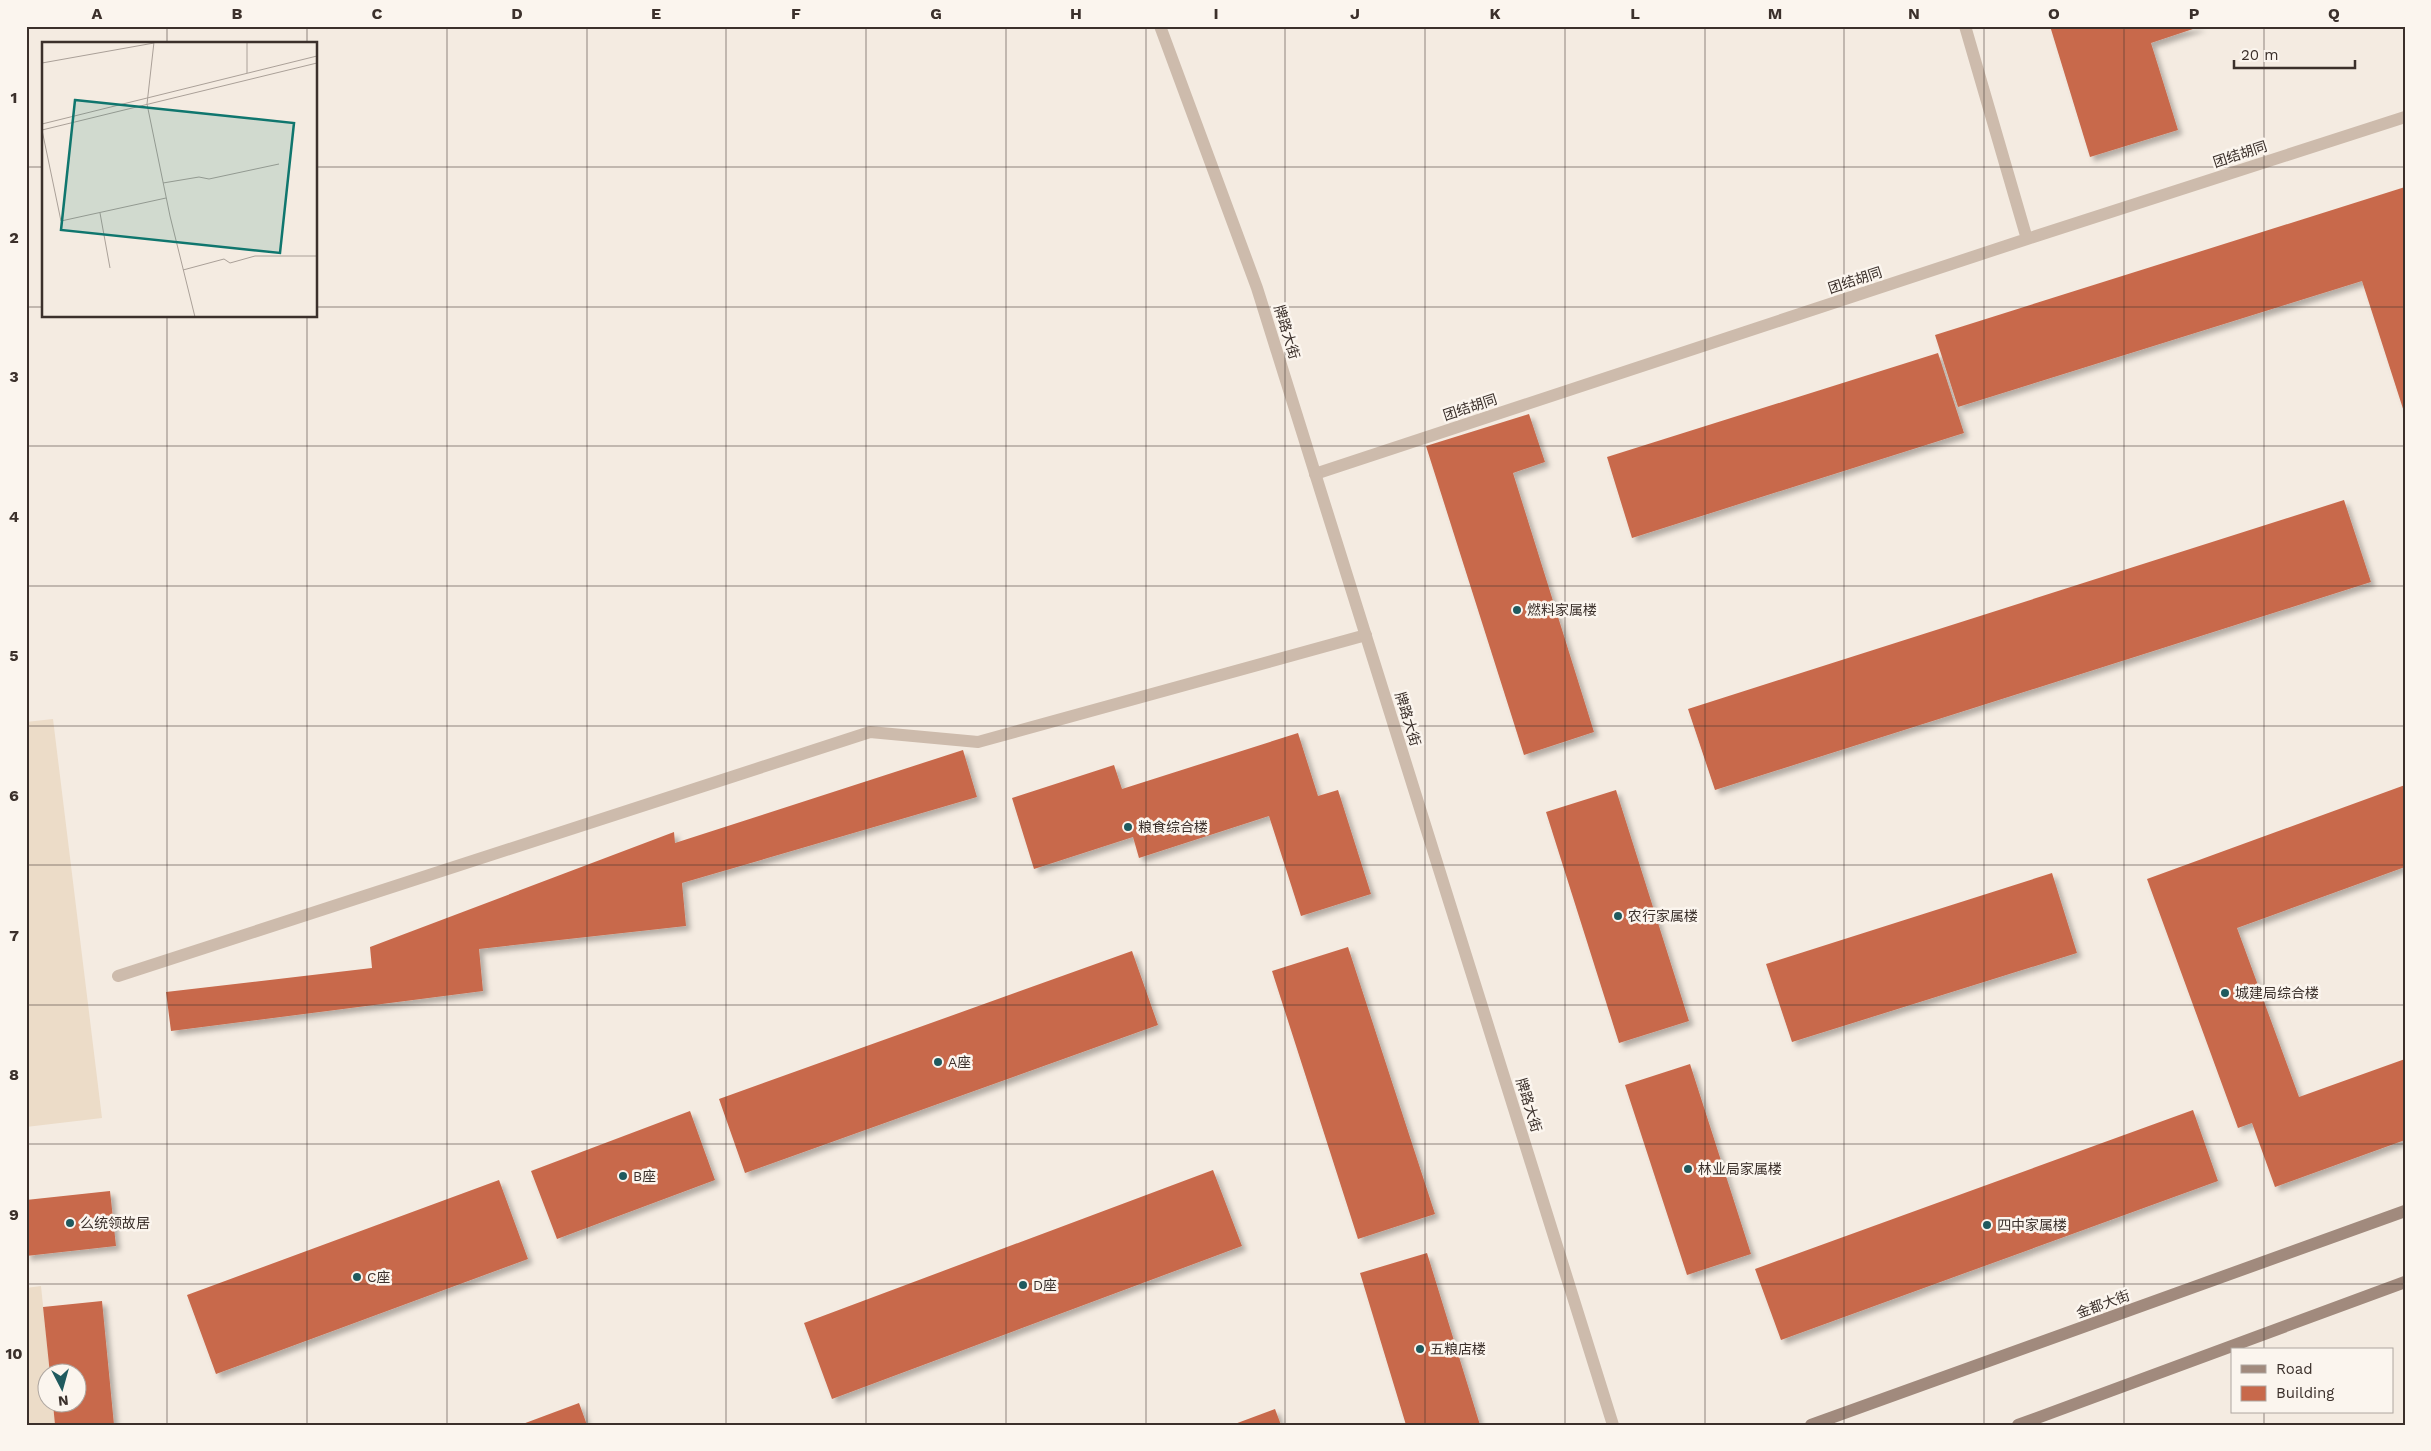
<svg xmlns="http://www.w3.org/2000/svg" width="2431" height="1451" font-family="'Work Sans','Noto Sans SC',sans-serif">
<defs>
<filter id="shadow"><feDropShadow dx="4.5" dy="4.5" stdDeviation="2.5" flood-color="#0004"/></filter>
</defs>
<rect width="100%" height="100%" fill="#f4ebe1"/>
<path fill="#ecdcc8" d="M53 719 102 1118 26 1127V722Z
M41 1286 50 1373 48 1374V1404H53L55 1425H26V1288Z"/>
<path fill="#c8694b" filter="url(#shadow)" d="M2050 26H2202L2151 43 2178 130 2090 157Z
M2405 187V415L2362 281 1958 407 1935 335Z
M1938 353 1964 433 1632 538 1607 457Z
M1529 414 1545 462 1513 473 1594 732 1524 755 1426 446Z
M2344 500 2371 582 1715 790 1688 709Z
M1298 733 1318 796 1338 790 1371 894 1301 916 1269 816 1139 858 1133 837 1034 869 1012 798 1114 765 1122 789Z
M963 750 977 797 682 883 686 926 479 949 483 991 171 1031 166 992 372 968 370 947 674 832 675 843Z
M2405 785V867L2237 928 2299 1097 2405 1059V1140L2275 1187 2252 1123 2238 1128 2147 879Z
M1616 790 1689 1021 1619 1043 1546 812Z
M2052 873 2077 953 1792 1042 1766 964Z
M1348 947 1435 1214 1358 1239 1272 971Z
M1132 951 1158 1025 745 1173 719 1099Z
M1690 1064 1751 1254 1687 1275 1625 1085Z
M2193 1110 2218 1181 1781 1340 1755 1269Z
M690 1111 715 1180 557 1239 531 1171Z
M1213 1170 1242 1246 832 1399 804 1323Z
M499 1180 528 1259 216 1374 187 1295Z
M110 1191 116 1246 26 1256V1200Z
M1427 1253 1480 1425H1406L1360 1273Z
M102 1301 114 1425H55L53 1404H78V1374H50L43 1307Z
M579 1403 587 1425H520Z
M1275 1409 1281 1425H1232Z"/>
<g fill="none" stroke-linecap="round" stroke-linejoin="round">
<path stroke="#cdbbac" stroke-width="12" d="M1965 26 2027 239
M1315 474 2027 239 2405 117
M118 976 870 732 978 742 1366 635"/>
<path stroke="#cdbbac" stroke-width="12" d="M1160 26 1257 288 1613 1425"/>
<path stroke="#a18a7d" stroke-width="12" d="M1811 1425 2405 1211
M2018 1425 2405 1282"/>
</g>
<path fill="none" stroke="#3b302b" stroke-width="1" stroke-opacity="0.55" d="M167 26V44M307 26V44M447 26V1425M587 26V1425M726 26V1425M866 26V1425M1006 26V1425M1146 26V1425M1285 26V1425M1425 26V1425M1565 26V1425M1705 26V1425M1844 26V1425M1984 26V1425M2124 26V1425M2264 26V1350M26 167H44M316 167H2405M26 307H44M316 307H2405M167 316V1425M307 316V1425M26 446H2405M26 586H2405M26 726H2405M26 865H2405M26 1005H2405M26 1144H2405M26 1284H2405M2264 1412V1425"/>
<g fill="#1f5a5e" stroke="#fbf5ee" stroke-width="2">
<circle cx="1517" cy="610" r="5"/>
<circle cx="1128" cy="827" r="5"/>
<circle cx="1618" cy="916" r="5"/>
<circle cx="2225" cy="993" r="5"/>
<circle cx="938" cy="1062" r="5"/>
<circle cx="1688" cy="1169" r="5"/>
<circle cx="623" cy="1176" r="5"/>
<circle cx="70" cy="1223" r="5"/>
<circle cx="1987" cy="1225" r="5"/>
<circle cx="357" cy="1277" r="5"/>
<circle cx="1023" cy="1285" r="5"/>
<circle cx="1420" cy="1349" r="5"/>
</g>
<g text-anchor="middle" stroke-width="5" stroke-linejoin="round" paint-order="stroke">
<g font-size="14" fill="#3b302b" stroke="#fbf5ee">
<text transform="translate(2240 154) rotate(-18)" y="5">团结胡同</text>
<text transform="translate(1855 280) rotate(-18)" y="5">团结胡同</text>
<text transform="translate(1287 332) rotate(73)" y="5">牌路大街</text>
<text transform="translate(1470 407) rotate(-18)" y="5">团结胡同</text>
<text transform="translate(1408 719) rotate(73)" y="5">牌路大街</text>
<text transform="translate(1529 1105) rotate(73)" y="5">牌路大街</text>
<text transform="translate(2103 1304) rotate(-20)" y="5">金都大街</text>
</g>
<g font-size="14" fill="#3b302b" stroke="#fbf5ee" text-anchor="start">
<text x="1527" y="615">燃料家属楼</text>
<text x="1138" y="832">粮食综合楼</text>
<text x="1628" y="921">农行家属楼</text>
<text x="2235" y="998">城建局综合楼</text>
<text x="948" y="1067">A座</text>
<text x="1698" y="1174">林业局家属楼</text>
<text x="633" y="1181">B座</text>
<text x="80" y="1228">么统领故居</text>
<text x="1997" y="1230">四中家属楼</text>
<text x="367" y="1282">C座</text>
<text x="1033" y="1290">D座</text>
<text x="1430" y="1354">五粮店楼</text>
</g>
</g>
<g transform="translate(42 42)">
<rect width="275" height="275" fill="#f4ebe1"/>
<path fill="none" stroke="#aaa098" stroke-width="1" d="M112 0 105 62 128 174 153 275M205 0V31M0 21 112 1M0 82 275 14M0 88 19 179 124 156M0 88 275 21M121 141 157 135 167 137 237 122M58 171 68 226M141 228 182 217 188 221 213 214H275"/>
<path fill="#0f766e" fill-opacity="0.15" stroke="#0f766e" stroke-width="2.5" d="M33 58 252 81 238 211 19 188Z"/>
<rect width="275" height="275" fill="none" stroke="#3b302b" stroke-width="2.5"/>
</g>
<rect width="2431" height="1451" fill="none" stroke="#fbf5ee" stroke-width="55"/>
<rect x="2231" y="1348" width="162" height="65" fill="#fbf5ee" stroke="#aea6a0"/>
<rect x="2241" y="1365" width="25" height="8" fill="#a18a7d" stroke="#aea6a0"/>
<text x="2276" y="1374" font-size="15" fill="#3b302b">Road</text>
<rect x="2241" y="1386" width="25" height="15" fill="#c8694b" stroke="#aea6a0"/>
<text x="2276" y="1398" font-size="15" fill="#3b302b">Building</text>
<g transform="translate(62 1388) rotate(174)"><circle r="24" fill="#fbf5ee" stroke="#aea6a0"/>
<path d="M0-4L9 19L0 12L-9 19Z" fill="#1f5a5e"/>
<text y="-8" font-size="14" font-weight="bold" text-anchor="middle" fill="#3b302b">N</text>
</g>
<path d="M2234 60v8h121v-8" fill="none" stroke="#3b302b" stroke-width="2.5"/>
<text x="2241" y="60" font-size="15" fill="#3b302b" stroke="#fbf5ee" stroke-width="4" paint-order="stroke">20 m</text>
<rect x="28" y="28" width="2376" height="1396" fill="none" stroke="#3b302b" stroke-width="2"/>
<g font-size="16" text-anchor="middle" font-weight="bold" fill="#3b302b">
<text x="97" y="19">A</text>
<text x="237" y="19">B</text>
<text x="377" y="19">C</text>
<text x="517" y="19">D</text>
<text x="656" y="19">E</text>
<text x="796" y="19">F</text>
<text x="936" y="19">G</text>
<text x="1076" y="19">H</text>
<text x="1216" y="19">I</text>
<text x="1355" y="19">J</text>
<text x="1495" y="19">K</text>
<text x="1635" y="19">L</text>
<text x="1775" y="19">M</text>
<text x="1914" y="19">N</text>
<text x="2054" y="19">O</text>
<text x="2194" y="19">P</text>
<text x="2334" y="19">Q</text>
<text x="14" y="103">1</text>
<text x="14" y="243">2</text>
<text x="14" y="382">3</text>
<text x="14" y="522">4</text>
<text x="14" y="661">5</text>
<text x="14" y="801">6</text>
<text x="14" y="941">7</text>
<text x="14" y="1080">8</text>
<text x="14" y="1220">9</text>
<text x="14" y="1359">10</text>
</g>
</svg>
